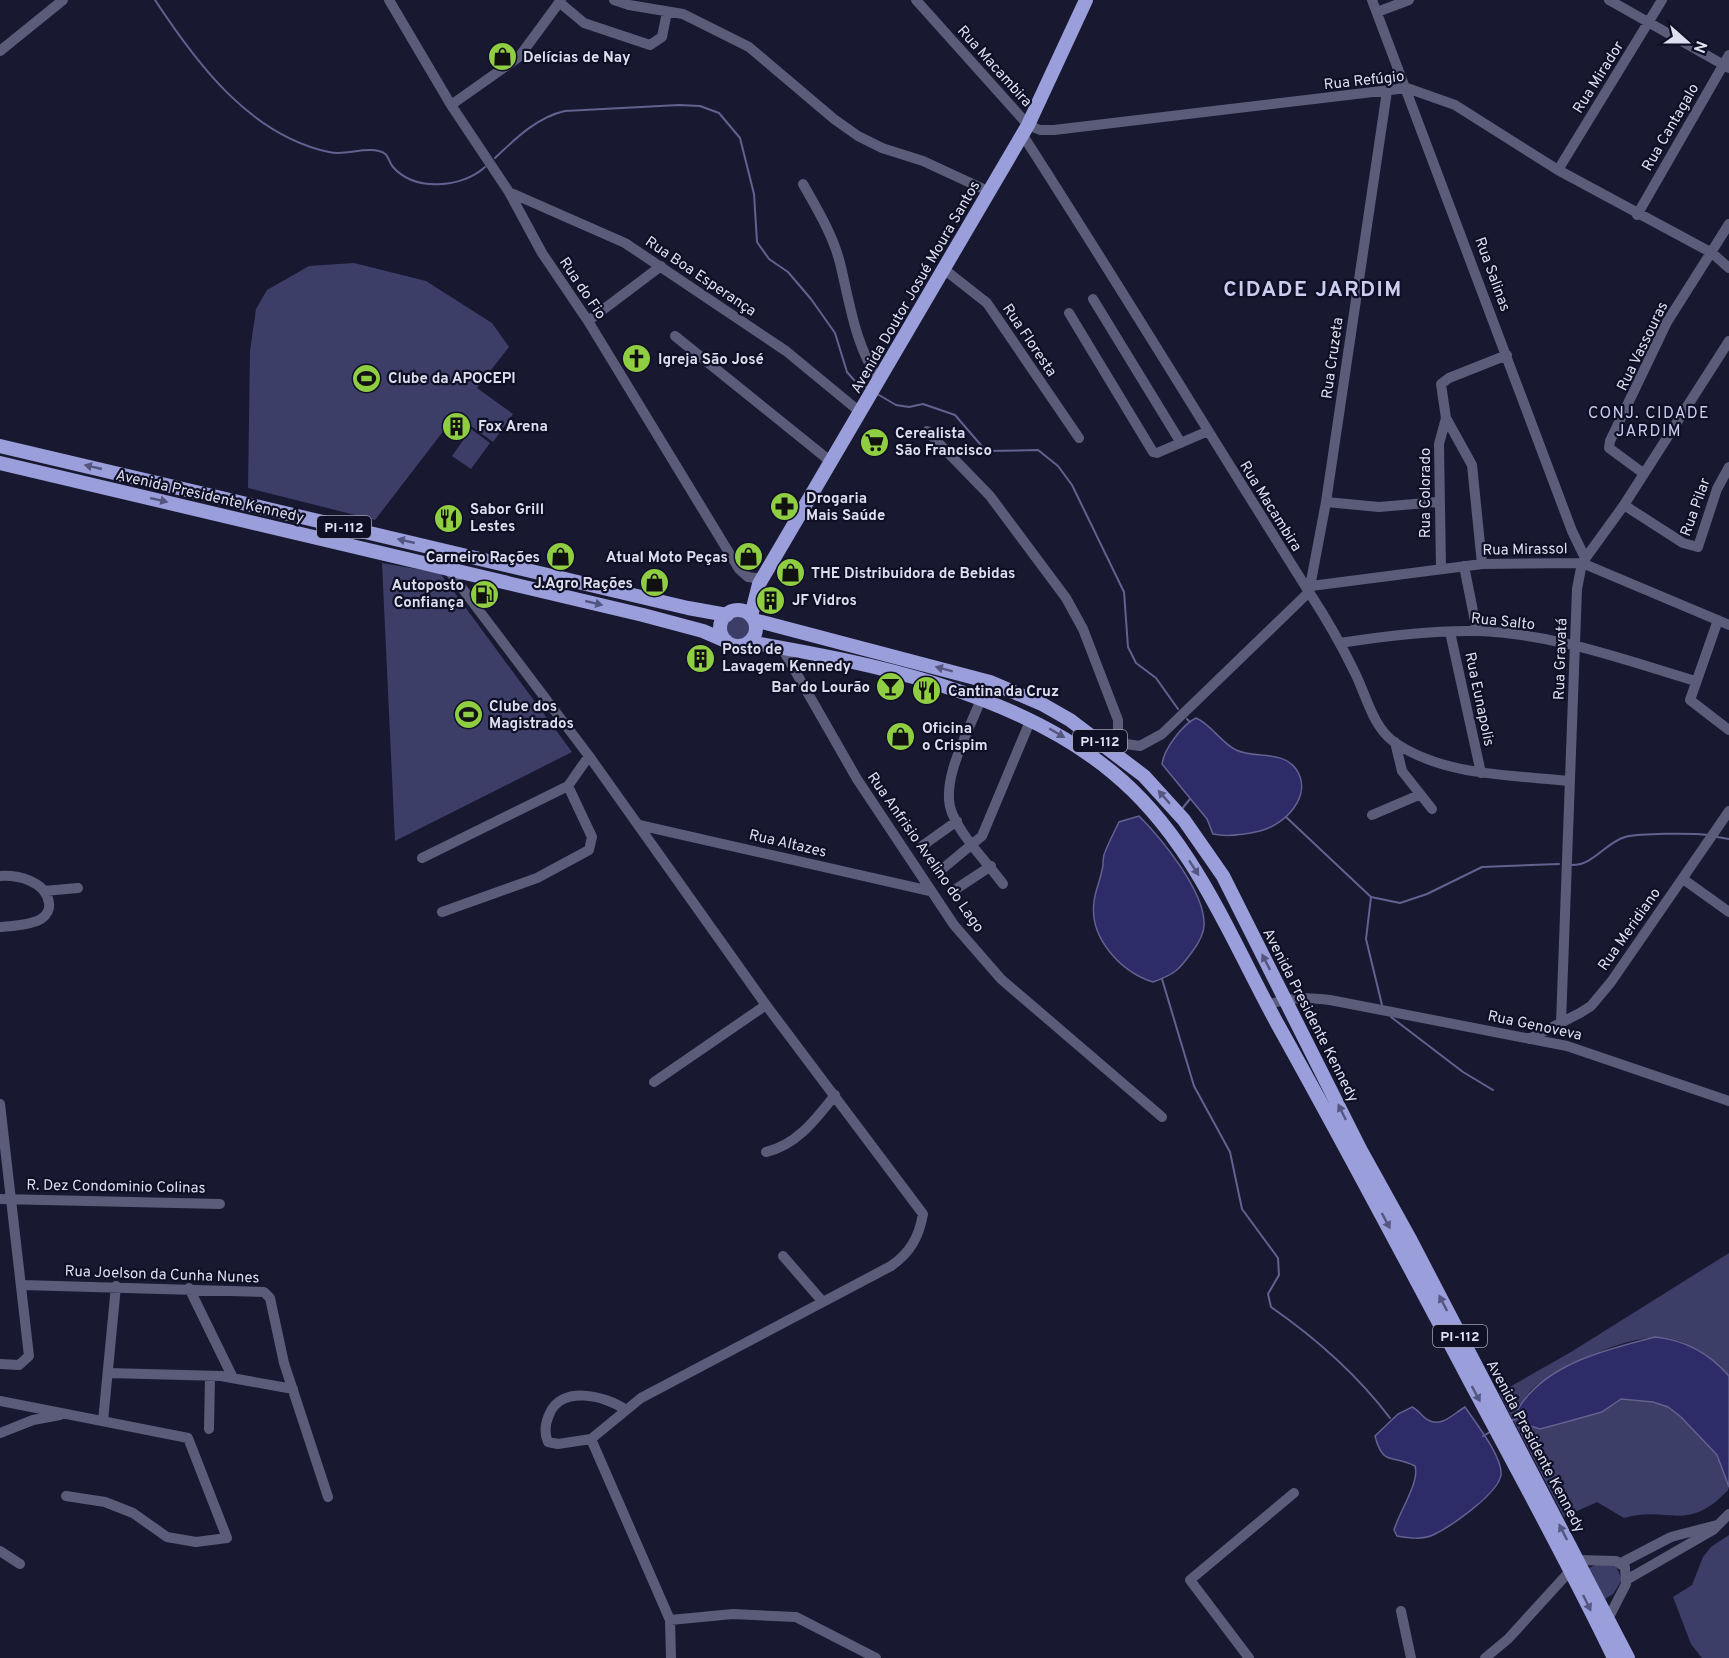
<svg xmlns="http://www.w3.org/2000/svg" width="1729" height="1658" font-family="Overpass,sans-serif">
<rect width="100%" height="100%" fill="#181830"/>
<path fill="#3c3e68" d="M354 263 426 281 492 323 509 347 477 388 513 414 493 442 457 416 458 412 375 520 248 488 250 351 256 309 267 290 309 266Z
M471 429 490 443 471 469 452 456Z
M382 563 440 573 572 752 395 841Z
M725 628a13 13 0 1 1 26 0a13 13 0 1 1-26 0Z
M1729 1253V1376C1715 1359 1693 1344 1672 1339 1634 1330 1569 1364 1538 1384 1529 1390 1524 1400 1518 1409L1524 1424 1540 1429 1555 1425 1602 1412 1621 1399 1653 1402 1668 1407 1681 1417 1717 1455 1729 1487 1728 1490C1687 1534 1667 1505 1624 1518L1597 1502 1564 1517 1499 1393 1571 1352Z
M1729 1535V1658H1702L1691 1644 1673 1597 1692 1585 1703 1557 1711 1547Z
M1600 1563 1616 1566 1622 1580 1613 1594 1605 1599 1589 1568Z"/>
<path fill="#2d2b68" stroke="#626190" stroke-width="1.5" d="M1196 718C1212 725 1220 742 1236 750 1254 759 1283 750 1296 769 1314 795 1285 825 1260 831 1247 834 1226 837 1213 834L1207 819 1162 764C1164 749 1182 725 1196 718Z
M1139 816C1161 838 1203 889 1204 922 1205 932 1198 944 1192 952 1179 970 1175 974 1153 982 1121 972 1089 938 1094 902 1095 891 1100 881 1102 870 1104 864 1102 858 1105 852 1109 842 1114 832 1119 822Z
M1655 1337C1686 1340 1709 1353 1729 1376V1487L1717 1455 1681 1417 1668 1407 1653 1402 1621 1399 1602 1412 1555 1425 1540 1429 1524 1424 1518 1409C1545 1364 1607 1349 1655 1337Z
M1412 1407C1419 1410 1422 1417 1428 1420 1442 1428 1454 1413 1465 1407 1475 1422 1503 1457 1501 1475 1498 1494 1450 1527 1433 1535 1422 1540 1409 1538 1397 1536L1394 1530C1399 1512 1420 1482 1415 1466 1392 1454 1383 1467 1375 1436L1398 1414Z"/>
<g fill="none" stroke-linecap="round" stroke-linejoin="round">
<path stroke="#626190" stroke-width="2" d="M155 0C197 64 250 135 329 152 345 156 363 147 379 151 389 153 388 161 393 167 415 192 462 188 485 167
M495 158C515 139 537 117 565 111L679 105 700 106 719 113 740 138 754 194 757 242 769 259 788 272 811 299 835 333 847 372 854 380 866 387
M879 395 896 405 909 407 923 404 955 415 986 451 1038 450 1058 466 1072 485 1124 592 1128 647 1136 663 1156 678 1178 709
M1187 719 1190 722
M1181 810 1190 799
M1286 817 1371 897 1400 903 1427 894 1482 867 1559 864
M1717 837 1729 839
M1572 865C1594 865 1605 843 1625 837 1639 833 1693 833 1709 835
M1371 897 1366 939 1382 1005
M1162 979 1194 1086 1230 1152 1242 1209 1278 1258 1279 1275 1268 1294 1271 1307C1317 1339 1356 1373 1390 1418
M1391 1017 1463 1072 1493 1090
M1511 1421 1521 1416
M1483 1436 1492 1431"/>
<path stroke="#5a5c79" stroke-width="10" d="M389 0 451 105 509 192 542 253 588 321 739 569 748 577 763 579
M614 0 629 5 683 14 749 47 834 119 858 136 882 148 923 161 990 192
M916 0 1028 125 1040 130H1054L1407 88 1455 105 1558 170 1712 253 1729 268
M1372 0 1572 531 1585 558
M1609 0 1729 68
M559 2 584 23 650 45 662 37 667 12
M1377 12 1409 0
M0 51 63 0
M451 105 519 57 561 0
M1022 134C1120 286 1213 440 1309 592 1326 618 1341 644 1354 671 1366 694 1372 726 1394 742 1443 776 1512 775 1569 781
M1558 170 1662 0
M803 184C817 209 833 235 840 263 850 304 855 345 879 380
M509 192 625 243 786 351 860 412
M1637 215 1729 55
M945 270 987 303 1079 438
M1093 299 1181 443
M1069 313 1153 452 1157 453 1206 432
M588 321 661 266
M675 336 830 461
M927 431 990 496 1066 598 1083 629 1118 720V754
M1643 473 1609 448 1610 441 1667 322 1729 224
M1326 502 1379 507 1438 502
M1624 505 1683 543 1698 547 1717 489 1729 467
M1482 564 1472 465 1446 418 1441 384 1449 378 1507 355
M1464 566 1477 631
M446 567 589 756 766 1005 923 1214C919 1237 910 1253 891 1266L641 1398 591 1439 670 1620 671 1658
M1441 569 1439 444 1446 418
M1311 586 1482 564 1582 563 1729 625
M1309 592 1326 502 1387 91
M1718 620 1690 700 1729 730
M1450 632 1481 773
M1340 643C1384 636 1431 630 1477 631 1551 633 1625 660 1695 681
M782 648 857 779 954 925 1001 979 1162 1117
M981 699C970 729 939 781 952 813 963 839 987 862 1003 884
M1395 742 1402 771 1432 809
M1119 743 1140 746 1162 734 1309 592
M1372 815 1419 795
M639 825 930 891
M922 846 957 821
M422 858 568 786 589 756
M941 870 982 836 1031 719
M0 876C18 875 46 881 49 903 50 909 47 915 41 919 31 925 12 926 0 927
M1683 879 1729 912
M44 891 78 888
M953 891 991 866
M442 912 537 878 589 850 592 837 568 786
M1268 1005C1289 997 1307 997 1330 1000L1567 1046 1729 1101
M1561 1023 1577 589 1582 563 1624 505 1729 341
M1529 1039 1580 1013 1591 1006 1611 982 1729 811
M654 1082 766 1005
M0 1104 29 1356 19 1365 0 1364
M766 1152C797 1145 816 1119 835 1095
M0 1199 220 1204
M783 1256 822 1301
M22 1285 264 1292 270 1298 284 1363 328 1497
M189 1288 233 1378
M108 1373 221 1376 293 1389
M0 1401 188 1438 227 1538 196 1542 167 1537 133 1513 105 1502 66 1496
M103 1421 116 1286
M209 1429 210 1376
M0 1433 33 1420 60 1415
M591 1439 558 1444 548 1442C544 1433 545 1424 549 1415 560 1385 605 1395 626 1410
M0 1551 20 1564
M1577 1560 1616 1561 1625 1567 1626 1584 1609 1617
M1621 1563 1671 1537 1717 1525
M1628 1579 1713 1530 1729 1514
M1401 1611 1411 1658
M670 1620 733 1614 796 1617 876 1658
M1249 1658 1190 1580 1294 1493
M1485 1658 1508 1639 1570 1571"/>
<path stroke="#9a9eda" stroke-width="14" d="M0 446 688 608 727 615
M0 463 643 615 703 631 726 641
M720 628a18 18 0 1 1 36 0a18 18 0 1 1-36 0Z
M751 616 759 584 1028 125 1086 0
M754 620 990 682 1042 704 1070 720 1144 776 1184 820 1223 876 1360 1149 1411 1241 1628 1658
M749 642C871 663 1015 692 1112 772 1193 838 1229 936 1278 1025 1345 1145 1409 1266 1473 1387 1521 1477 1570 1566 1614 1658"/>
</g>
<defs><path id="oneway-solid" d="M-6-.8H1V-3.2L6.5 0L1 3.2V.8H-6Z" transform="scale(1.5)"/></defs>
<g fill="#545680">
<use href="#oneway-solid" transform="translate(93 467) rotate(-167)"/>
<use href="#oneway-solid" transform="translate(159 500) rotate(13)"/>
<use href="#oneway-solid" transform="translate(406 541) rotate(-167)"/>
<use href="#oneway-solid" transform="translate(594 603) rotate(13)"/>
<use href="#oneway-solid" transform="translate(944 669) rotate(-165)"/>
<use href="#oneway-solid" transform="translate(1057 733) rotate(30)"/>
<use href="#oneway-solid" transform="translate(1164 797) rotate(-131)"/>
<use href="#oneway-solid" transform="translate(1194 868) rotate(57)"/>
<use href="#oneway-solid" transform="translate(1266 962) rotate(-117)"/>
<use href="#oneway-solid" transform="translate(1342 1112) rotate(-116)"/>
<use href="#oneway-solid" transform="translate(1386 1221) rotate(62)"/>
<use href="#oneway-solid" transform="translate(1443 1303) rotate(-117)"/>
<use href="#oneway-solid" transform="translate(1476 1394) rotate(62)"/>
<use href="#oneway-solid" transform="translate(1563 1532) rotate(-117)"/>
<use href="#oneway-solid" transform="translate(1587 1603) rotate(64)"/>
</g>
<defs>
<symbol id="shop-disc" viewBox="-11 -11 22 22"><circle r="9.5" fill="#8fcd42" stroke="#0f0f26"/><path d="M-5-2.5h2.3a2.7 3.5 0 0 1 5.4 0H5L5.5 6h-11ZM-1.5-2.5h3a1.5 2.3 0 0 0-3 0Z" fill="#111"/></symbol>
<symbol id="church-disc" viewBox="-11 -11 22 22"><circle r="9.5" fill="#8fcd42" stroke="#0f0f26"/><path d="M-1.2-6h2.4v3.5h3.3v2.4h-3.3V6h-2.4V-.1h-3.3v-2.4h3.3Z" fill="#111"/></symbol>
<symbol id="stadium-disc" viewBox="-11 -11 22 22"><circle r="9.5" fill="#8fcd42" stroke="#0f0f26"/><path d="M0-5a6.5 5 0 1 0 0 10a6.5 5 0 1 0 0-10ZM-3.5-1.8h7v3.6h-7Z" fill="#111"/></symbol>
<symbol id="building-disc" viewBox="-11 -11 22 22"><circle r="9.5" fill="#8fcd42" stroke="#0f0f26"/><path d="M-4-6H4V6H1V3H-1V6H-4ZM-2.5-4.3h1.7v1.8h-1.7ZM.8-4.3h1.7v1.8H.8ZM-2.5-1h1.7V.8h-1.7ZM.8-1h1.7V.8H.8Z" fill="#111"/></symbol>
<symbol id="supermarket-disc" viewBox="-11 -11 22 22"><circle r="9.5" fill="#8fcd42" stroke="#0f0f26"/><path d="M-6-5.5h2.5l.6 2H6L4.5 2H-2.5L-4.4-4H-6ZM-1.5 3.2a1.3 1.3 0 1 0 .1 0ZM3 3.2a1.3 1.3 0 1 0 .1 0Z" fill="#111"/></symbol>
<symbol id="pharmacy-disc" viewBox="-11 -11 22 22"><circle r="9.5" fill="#8fcd42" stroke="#0f0f26"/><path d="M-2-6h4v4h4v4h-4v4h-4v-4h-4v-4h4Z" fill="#111"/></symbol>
<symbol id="restaurant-disc" viewBox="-11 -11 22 22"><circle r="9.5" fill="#8fcd42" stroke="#0f0f26"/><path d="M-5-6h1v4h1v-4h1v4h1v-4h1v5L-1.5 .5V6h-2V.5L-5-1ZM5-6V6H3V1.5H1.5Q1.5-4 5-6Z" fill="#111"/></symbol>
<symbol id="fuel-disc" viewBox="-11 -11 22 22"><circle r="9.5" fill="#8fcd42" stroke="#0f0f26"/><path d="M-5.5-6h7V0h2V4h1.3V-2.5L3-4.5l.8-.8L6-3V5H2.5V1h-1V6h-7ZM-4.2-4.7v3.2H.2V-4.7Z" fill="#111"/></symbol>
<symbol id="bar-disc" viewBox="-11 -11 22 22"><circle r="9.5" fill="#8fcd42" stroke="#0f0f26"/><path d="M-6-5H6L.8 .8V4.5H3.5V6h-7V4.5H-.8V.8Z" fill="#111"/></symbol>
</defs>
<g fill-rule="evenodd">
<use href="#shop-disc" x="486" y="40" width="33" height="33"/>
<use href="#church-disc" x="620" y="342" width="33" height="33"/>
<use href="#stadium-disc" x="350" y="362" width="33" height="33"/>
<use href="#building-disc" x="440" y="410" width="33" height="33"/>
<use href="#supermarket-disc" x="858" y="426" width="33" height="33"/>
<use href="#pharmacy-disc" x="768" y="490" width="33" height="33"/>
<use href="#restaurant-disc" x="432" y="502" width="33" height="33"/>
<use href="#shop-disc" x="544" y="540" width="33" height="33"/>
<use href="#shop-disc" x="732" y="540" width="33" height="33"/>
<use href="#shop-disc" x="774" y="556" width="33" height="33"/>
<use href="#shop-disc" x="638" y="566" width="33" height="33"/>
<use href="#fuel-disc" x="468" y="578" width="33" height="33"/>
<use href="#building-disc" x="754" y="584" width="33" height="33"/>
<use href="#building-disc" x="684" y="642" width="33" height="33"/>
<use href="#bar-disc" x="874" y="670" width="33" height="33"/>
<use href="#restaurant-disc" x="910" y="674" width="33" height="33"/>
<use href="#stadium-disc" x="452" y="698" width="33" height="33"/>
<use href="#shop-disc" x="884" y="720" width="33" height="33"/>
</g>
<g text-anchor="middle" stroke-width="4.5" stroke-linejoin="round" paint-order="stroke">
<g fill="#0f0f26" stroke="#9fa1b3" stroke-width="1.5">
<rect x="317" y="516" width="54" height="22" rx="4.5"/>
<rect x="1073" y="730" width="54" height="22" rx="4.5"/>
<rect x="1433" y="1325" width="54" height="22" rx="4.5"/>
</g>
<g font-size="14" font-weight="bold" fill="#dddfef">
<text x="344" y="532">PI-112</text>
<text x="1100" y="746">PI-112</text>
<text x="1460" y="1341">PI-112</text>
</g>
<g font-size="15" font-weight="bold" fill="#dddfef" stroke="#0f0f26" text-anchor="start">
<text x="523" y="62">Delícias de Nay</text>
<text x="658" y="364">Igreja São José</text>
<text x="388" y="383">Clube da APOCEPI</text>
<text x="478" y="431">Fox Arena</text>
<text x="895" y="438">Cerealista<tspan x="895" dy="17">São Francisco</tspan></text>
<text x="806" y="503">Drogaria<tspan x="806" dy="17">Mais Saúde</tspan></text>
<text x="470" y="514">Sabor Grill<tspan x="470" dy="17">Lestes</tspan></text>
<text x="540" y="562" text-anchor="end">Carneiro Rações</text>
<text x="728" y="562" text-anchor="end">Atual Moto Peças</text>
<text x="811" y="578">THE Distribuidora de Bebidas</text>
<text x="633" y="588" text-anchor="end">J.Agro Rações</text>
<text x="464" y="590" text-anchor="end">Autoposto<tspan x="464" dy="17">Confiança</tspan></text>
<text x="792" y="605">JF Vidros</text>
<text x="722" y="654">Posto de<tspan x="722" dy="17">Lavagem Kennedy</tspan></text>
<text x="870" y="692" text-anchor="end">Bar do Lourão</text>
<text x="948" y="696">Cantina da Cruz</text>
<text x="489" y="711">Clube dos<tspan x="489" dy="17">Magistrados</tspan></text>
<text x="922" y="733">Oficina<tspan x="922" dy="17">o Crispim</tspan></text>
</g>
<g font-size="15" fill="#dddfef" stroke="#0f0f26">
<text transform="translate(995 66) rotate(48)" y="5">Rua Macambira</text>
<text transform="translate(1598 77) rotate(-58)" y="5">Rua Mirador</text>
<text transform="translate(1364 80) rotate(-6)" y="5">Rua Refúgio</text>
<text transform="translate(1670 127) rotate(-60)" y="5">Rua Cantagalo</text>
<text transform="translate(1493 274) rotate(70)" y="5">Rua Salinas</text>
<text transform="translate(701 276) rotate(34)" y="5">Rua Boa Esperança</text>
<text transform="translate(915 287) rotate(-60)" y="5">Avenida Doutor Josué Moura Santos</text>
<text transform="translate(583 288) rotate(56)" y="5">Rua do Fio</text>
<text transform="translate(1030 340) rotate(56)" y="5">Rua Floresta</text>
<text transform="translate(1642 346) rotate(-64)" y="5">Rua Vassouras</text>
<text transform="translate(1332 358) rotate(-82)" y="5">Rua Cruzeta</text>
<text transform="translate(1425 493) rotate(-90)" y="5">Rua Colorado</text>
<text transform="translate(210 496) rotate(13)" y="5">Avenida Presidente Kennedy</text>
<text transform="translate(1271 506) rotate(58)" y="5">Rua Macambira</text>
<text transform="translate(1695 507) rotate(-70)" y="5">Rua Pilar</text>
<text transform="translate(1525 549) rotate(-1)" y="5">Rua Mirassol</text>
<text transform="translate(1503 621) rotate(6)" y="5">Rua Salto</text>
<text transform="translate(1560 659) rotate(-88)" y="5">Rua Gravatá</text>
<text transform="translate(1480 699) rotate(78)" y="5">Rua Eunapolis</text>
<text transform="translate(788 843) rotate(13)" y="5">Rua Altazes</text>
<text transform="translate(926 852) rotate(55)" y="5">Rua Anfrisio Avelino do Lago</text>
<text transform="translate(1629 929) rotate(-55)" y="5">Rua Meridiano</text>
<text transform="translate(1311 1015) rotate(63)" y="5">Avenida Presidente Kennedy</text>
<text transform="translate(1535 1025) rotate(12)" y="5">Rua Genoveva</text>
<text transform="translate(116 1186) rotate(1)" y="5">R. Dez Condominio Colinas</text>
<text transform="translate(162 1274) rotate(2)" y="5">Rua Joelson da Cunha Nunes</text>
<text transform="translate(1536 1446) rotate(62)" y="5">Avenida Presidente Kennedy</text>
</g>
<g font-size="16" letter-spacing="1.5" fill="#cacdee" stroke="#0f0f26">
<text x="1649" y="418">CONJ. CIDADE<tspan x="1649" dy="18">JARDIM</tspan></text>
</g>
<g font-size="21" font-weight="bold" letter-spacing="1.5" fill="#cacdee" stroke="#0f0f26">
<text x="1313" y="296">CIDADE JARDIM</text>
</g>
</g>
<g transform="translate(1687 42) rotate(111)" stroke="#0f0f26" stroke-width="4.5" paint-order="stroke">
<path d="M0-4.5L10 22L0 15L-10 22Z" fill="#dddfef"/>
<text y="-9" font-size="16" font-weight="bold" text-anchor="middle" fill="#dddfef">N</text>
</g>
</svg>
